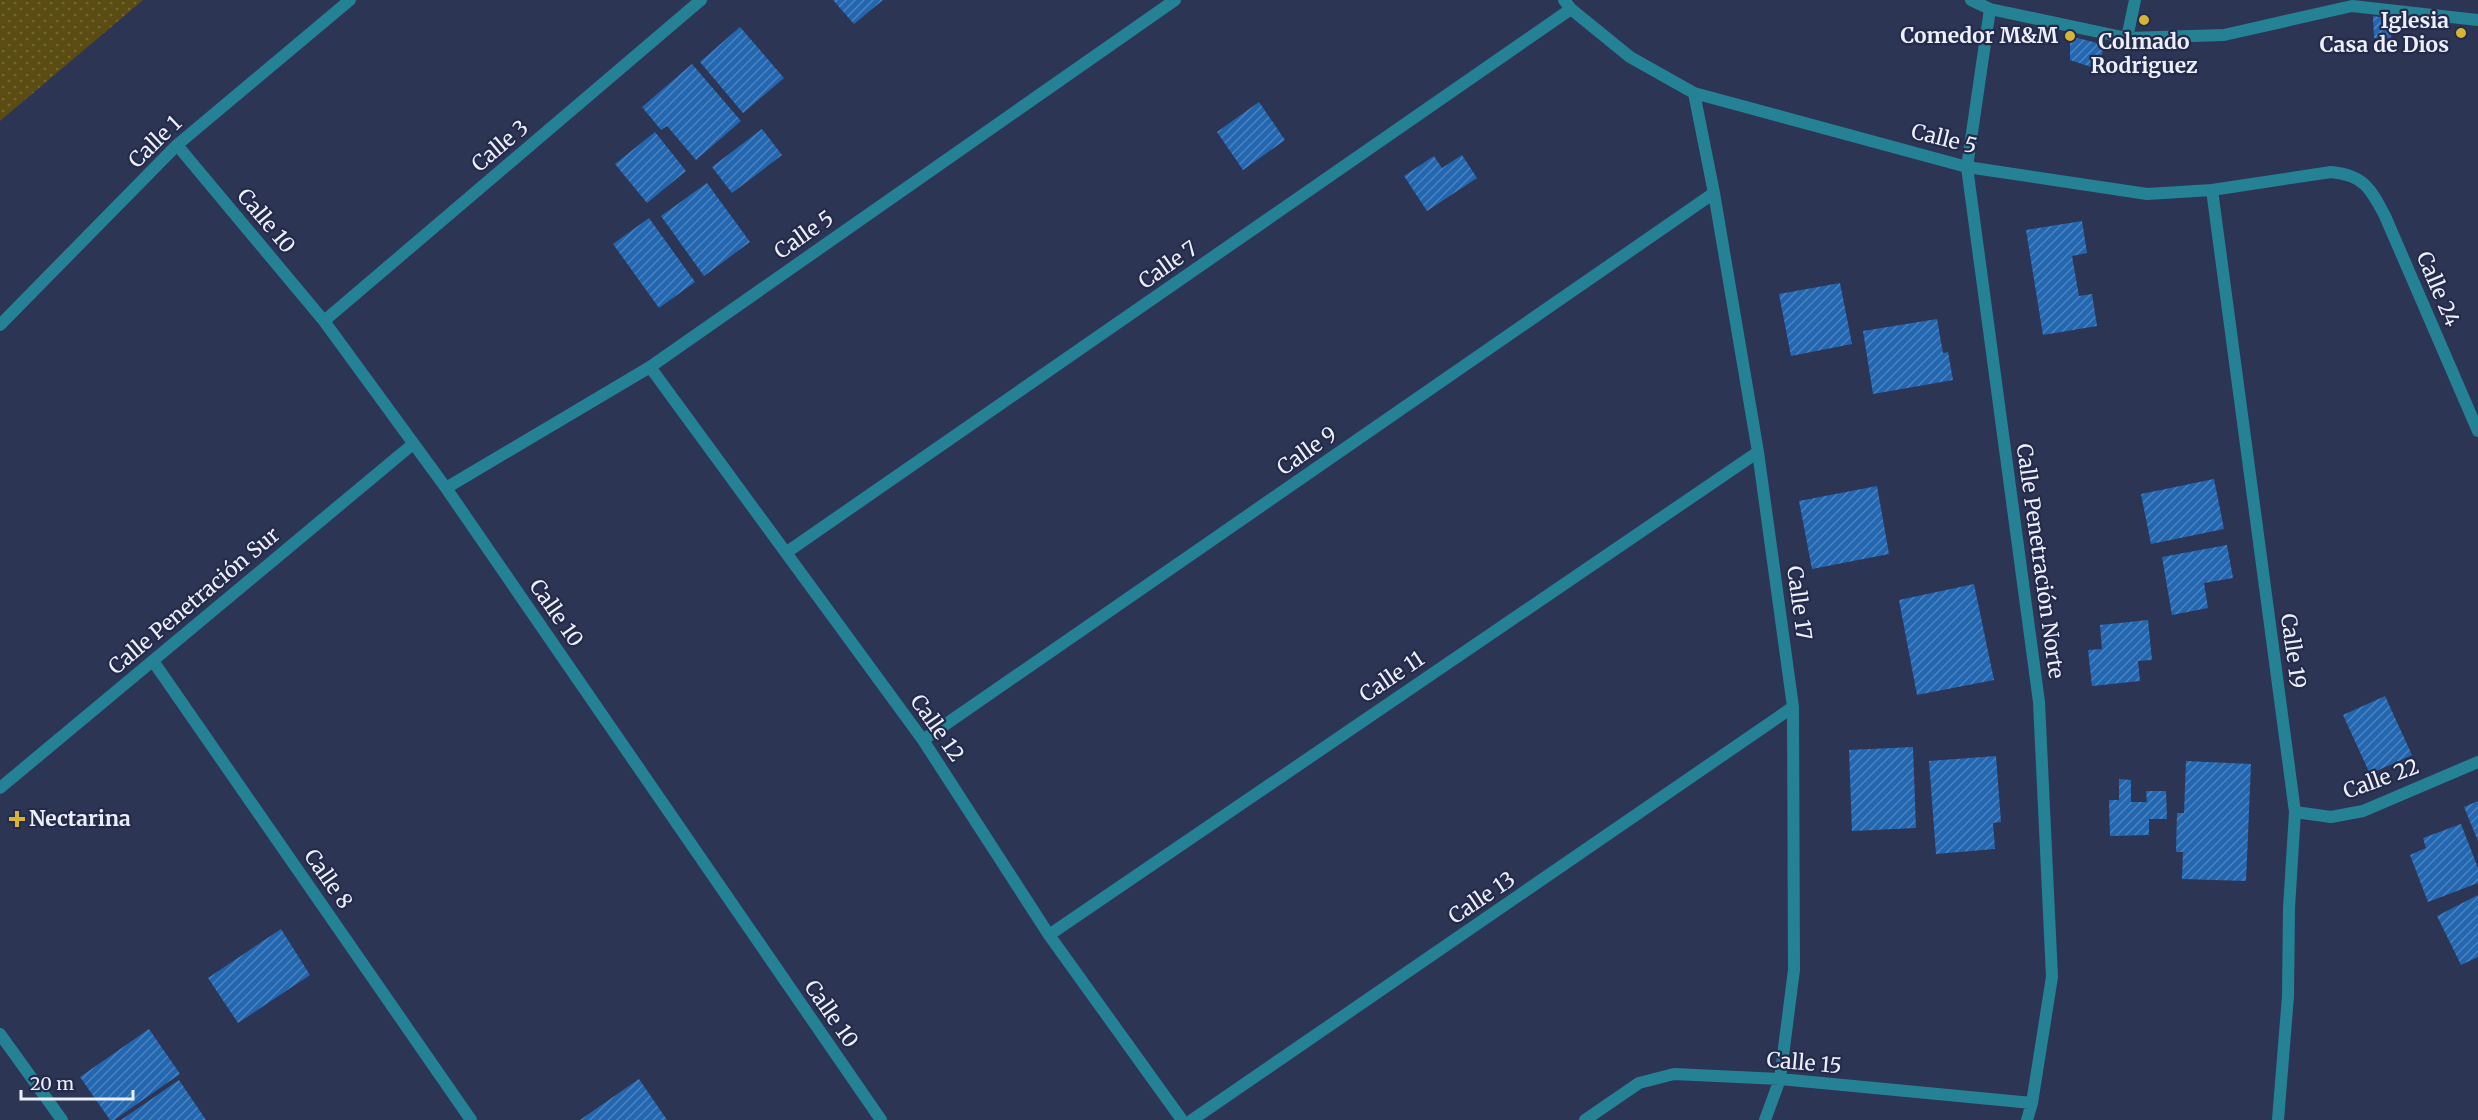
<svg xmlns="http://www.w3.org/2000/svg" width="2478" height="1120" font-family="Merriweather,serif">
<defs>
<pattern id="grass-dots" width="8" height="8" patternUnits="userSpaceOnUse" patternTransform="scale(1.5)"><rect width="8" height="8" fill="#5b4c12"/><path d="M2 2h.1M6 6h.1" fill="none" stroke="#736635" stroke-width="1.8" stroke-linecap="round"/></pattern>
<pattern id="building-hatch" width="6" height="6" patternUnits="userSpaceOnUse" patternTransform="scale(1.5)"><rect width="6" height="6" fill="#2267b0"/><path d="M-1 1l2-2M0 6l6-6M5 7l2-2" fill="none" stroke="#4d84c0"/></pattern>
</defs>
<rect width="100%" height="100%" fill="#2d3555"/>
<path fill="url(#grass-dots)" d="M0 0H143L0 121Z"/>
<path fill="url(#building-hatch)" d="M833 0H883L854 24Z
M2373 16 2393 19 2391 38H2374Z
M740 27 784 78 743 113 700 62Z
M2070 36 2105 45 2097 69 2070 60Z
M692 64 741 121 696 160 667 126 661 130 642 107Z
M1259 102 1285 140 1243 170 1217 132Z
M762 129 782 155 732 193 712 167Z
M655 132 686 171 647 203 615 164Z
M1462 155 1477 178 1427 211 1404 176 1434 156 1442 168Z
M707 183 750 242 704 276 661 216Z
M649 218 695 282 659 308 613 244Z
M2082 221 2087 253 2072 256 2079 296 2092 294 2097 326 2043 335 2026 230Z
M1840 283 1852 344 1791 356 1779 294Z
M1937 319 1943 353 1948 352 1953 380 1873 394 1863 331Z
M2214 479 2224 529 2151 544 2141 494Z
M1877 486 1889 554 1812 569 1799 501Z
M2227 545 2233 578 2204 583 2208 608 2172 615 2162 557Z
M1974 584 1994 680 1917 695 1899 600Z
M2148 620 2152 660 2138 661 2140 681 2092 686 2088 650 2102 649 2100 625Z
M2385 696 2412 755 2370 774 2343 715Z
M1913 747 1916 828 1852 831 1849 750Z
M1996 756 2001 822 1993 823 1995 849 1936 854 1929 761Z
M2186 761 2251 764 2246 881 2182 879 2183 852H2176L2177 813H2184Z
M2119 779 2131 780V802H2147L2146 791H2166L2167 819H2149V835L2110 836 2109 800H2119Z
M2478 801V841L2464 807Z
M2461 824 2478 868V883L2428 902 2410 855 2426 848 2423 838Z
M2478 895V957L2461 965 2437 916Z
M281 929 310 975 238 1023 208 978Z
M149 1029 180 1074 114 1120H110L80 1077Z
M639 1079 667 1120H580Z
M179 1080 206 1120H121Z"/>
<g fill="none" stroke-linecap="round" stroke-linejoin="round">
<path stroke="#258294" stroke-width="12" d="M1564 0 1571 9 1630 57 1694 93 1967 167 2147 194 2212 190 2331 172C2364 175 2371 189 2385 216L2478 431
M1971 0 1990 9 2127 38 2224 35 2352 6 2478 20
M1990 9 1967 167 2039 702 2052 977 2032 1103 2027 1120
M2127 38 2135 0
M1694 93 1714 193 1758 452 1793 707 1794 970 1780 1079 1765 1120
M177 145 324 321 446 488 881 1120
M2212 190 2295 812 2289 908 2288 996 2278 1120
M324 321 701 0
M0 325 177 145 350 0
M650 367 923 740 1049 935 1182 1120
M446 488 650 367 1175 0
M787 552 1571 9
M153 661 471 1120
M923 740 1714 193
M0 788 413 444
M2295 812 2331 817 2363 811 2478 762
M1049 935 1758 452
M0 1034 62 1120
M1192 1120 1793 707
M1585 1120 1639 1083 1674 1074 1780 1079 2032 1103"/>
</g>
<g fill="#d7b434" stroke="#242a4a" stroke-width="2">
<circle cx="2144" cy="20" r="6"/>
<circle cx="2461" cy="33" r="6"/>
<circle cx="2070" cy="36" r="6"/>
<path d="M14 810h6v6h6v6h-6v6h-6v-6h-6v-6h6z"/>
</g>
<g text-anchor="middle" stroke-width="4.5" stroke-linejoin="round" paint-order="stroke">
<g font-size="21" font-weight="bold" fill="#ecf0fd" stroke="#242a4a" text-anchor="end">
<text x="2449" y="28">Iglesia<tspan x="2449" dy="24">Casa de Dios</tspan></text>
<text x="2058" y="43">Comedor M&amp;M</text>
<text x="2144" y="49" text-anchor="middle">Colmado<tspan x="2144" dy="24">Rodriguez</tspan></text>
<text x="29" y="826" text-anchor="start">Nectarina</text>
</g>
<g font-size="21" fill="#ecf0fd" stroke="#242a4a">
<text transform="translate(1944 139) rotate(14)" y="7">Calle 5</text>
<text transform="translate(155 142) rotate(-44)" y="7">Calle 1</text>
<text transform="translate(500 146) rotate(-40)" y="7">Calle 3</text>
<text transform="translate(266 221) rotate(50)" y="7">Calle 10</text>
<text transform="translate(804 235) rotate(-35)" y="7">Calle 5</text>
<text transform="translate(1168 265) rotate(-35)" y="7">Calle 7</text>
<text transform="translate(2438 289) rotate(67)" y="7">Calle 24</text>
<text transform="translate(1307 451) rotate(-35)" y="7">Calle 9</text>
<text transform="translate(2040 561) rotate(82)" y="7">Calle Penetración Norte</text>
<text transform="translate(194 601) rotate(-40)" y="7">Calle Penetración Sur</text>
<text transform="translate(1799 603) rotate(82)" y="7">Calle 17</text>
<text transform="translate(556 613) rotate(55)" y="7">Calle 10</text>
<text transform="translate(2293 651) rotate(82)" y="7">Calle 19</text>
<text transform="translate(1392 677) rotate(-34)" y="7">Calle 11</text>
<text transform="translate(937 728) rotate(55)" y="7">Calle 12</text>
<text transform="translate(2381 779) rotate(-20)" y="7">Calle 22</text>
<text transform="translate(328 879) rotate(55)" y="7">Calle 8</text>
<text transform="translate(1482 898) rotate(-34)" y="7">Calle 13</text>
<text transform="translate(831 1014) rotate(55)" y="7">Calle 10</text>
<text transform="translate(1804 1063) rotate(5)" y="7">Calle 15</text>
</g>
</g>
<path d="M21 1090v9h112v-9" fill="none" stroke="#ecf0fd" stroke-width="3"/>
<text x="30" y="1090" font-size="18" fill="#ecf0fd" stroke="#242a4a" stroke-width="4.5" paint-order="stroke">20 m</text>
</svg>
